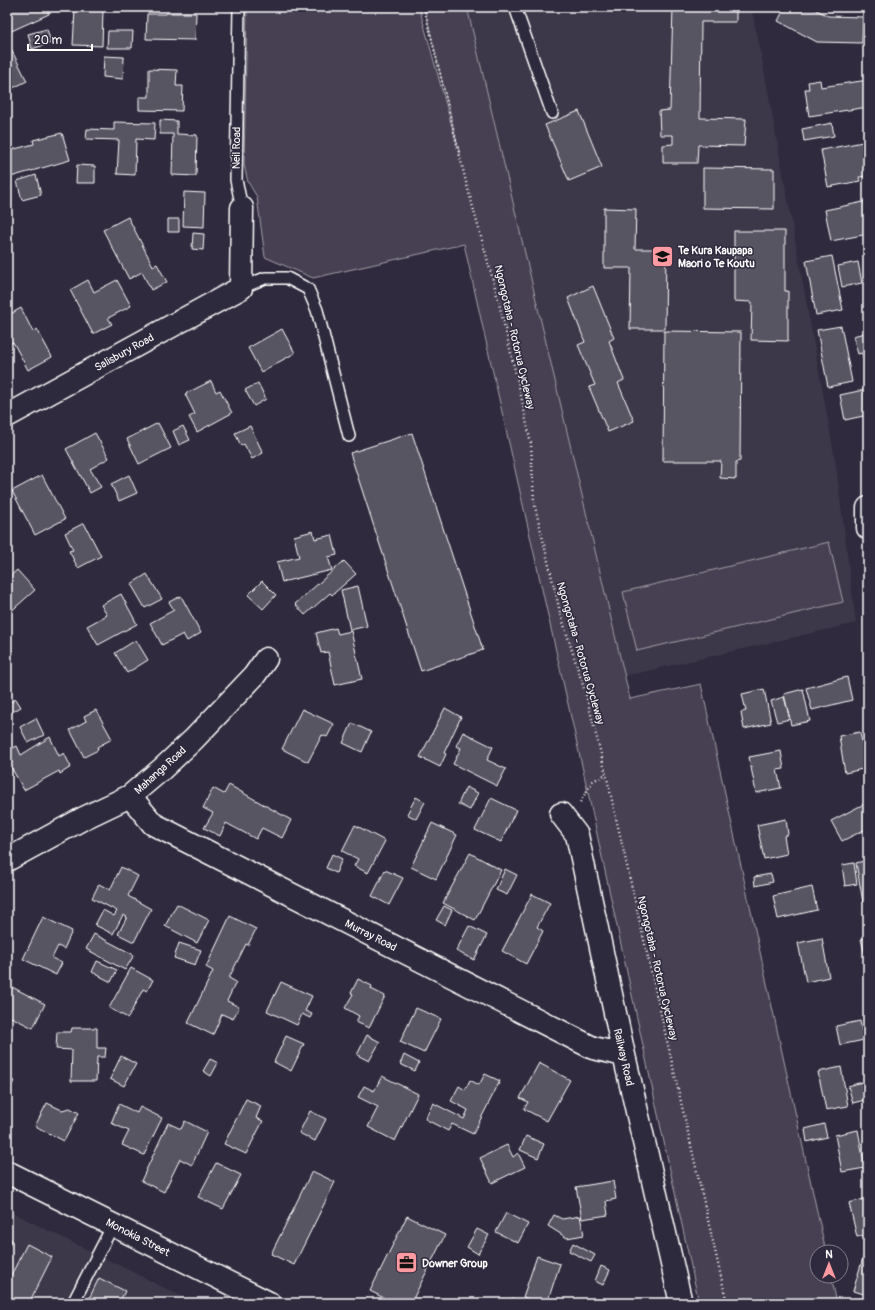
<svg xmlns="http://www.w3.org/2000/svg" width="875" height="1310" font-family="Pangolin,sans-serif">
<rect width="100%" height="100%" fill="#2f2a3d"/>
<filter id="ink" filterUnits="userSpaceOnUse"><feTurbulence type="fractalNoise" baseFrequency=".025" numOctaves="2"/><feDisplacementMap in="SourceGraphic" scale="8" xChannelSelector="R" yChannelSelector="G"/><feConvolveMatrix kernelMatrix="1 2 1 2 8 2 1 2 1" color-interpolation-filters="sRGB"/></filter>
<g filter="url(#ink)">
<path fill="#3c3749" d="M467 7H751L761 53 835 459 856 623 625 676Z
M7 1210 195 1303H7Z"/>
<path fill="#464152" stroke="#a2a0a8" d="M247 7H419L460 155 424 7H467L630 699 701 684 826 1252H817V1276H831L837 1303H699L585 779 464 244 313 278 265 257 257 197 248 182 244 165Z
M829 542 843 602 637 651 623 592Z"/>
<path fill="#595564" stroke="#fff" d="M7 7H10L11 8 14 7H46L49 14 7 33Z
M673 7H736V22H701L700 118 746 119 744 146 698 145 697 163H663V145L673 144V135H660L659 111 670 110Z
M785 7H811L828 16 863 17 862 43 817 42 778 21Z
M75 9 103 10 102 46 73 45Z
M166 13H196L195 40 146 39 147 14H166Z
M47 29 51 43 32 49 28 34Z
M108 31H133L132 48H107Z
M12 51 27 81 7 91V53Z
M104 56 124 57 123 79 103 77Z
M149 69 177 70 176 86H183L182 111 139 110V97H149Z
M820 80 821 87 868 80V107L809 116 805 89H809L808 82Z
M579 111 602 167 569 181 545 125Z
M160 120 177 121V134L197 135 196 176 172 175 173 134H160Z
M114 122 155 123 154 140 136 139 135 175 117 174 119 140 86 139 87 129 114 130Z
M832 123 834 136 804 141 802 129Z
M62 133 70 160 7 178V151L34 144 33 140Z
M868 141V176L859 177 860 181 828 187 821 150Z
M77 165 95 166V183H76Z
M703 168 774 169V209L703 208Z
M36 175 41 195 22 200 17 181Z
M184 192 205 193 204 227 183 226Z
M868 201V234L831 241 825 210Z
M604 208 636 209 635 249H666L665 329H630L631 268H604Z
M128 217 153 266 157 264 167 282 151 290 142 272 129 279 103 230Z
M168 219H179V232H168Z
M734 231H785V291H788V341L751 340 752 302 734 301Z
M193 233 204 234 203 250 192 249Z
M832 256 843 310 816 315 806 261Z
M858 262 862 283 842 287 838 266Z
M88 280 94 292 117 280 131 306 108 318 112 324 93 334 70 290Z
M593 286 614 338 609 341 624 380 618 383 634 421 608 432 589 387 595 385 578 345 585 342 568 298Z
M21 308 33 332 37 329 52 357 28 370 13 342 7 346V316Z
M841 326 852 382 828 387 817 330Z
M282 329 295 353 261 372 248 348Z
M664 331 741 332 740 461 736 462V479L720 478 721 461H663Z
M868 332V365L865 366 862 353 858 354 853 336Z
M211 381 216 392 220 390 232 413 197 432 189 417 195 414 185 394Z
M258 383 266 399 254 406 245 390Z
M868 389V415L845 420 840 395Z
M158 423 171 448 139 464 127 439Z
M183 426 190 440 179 445 173 431Z
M250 426 263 453 252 459 244 444 241 446 235 433Z
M95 433 109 458 90 469 101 487 90 493 66 449Z
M412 433 483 650 421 671 350 453Z
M42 475 65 519 35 535 12 491Z
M129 475 137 493 119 501 111 484Z
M84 523 101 556 78 568 69 551 73 550 65 533Z
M313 531 315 539 332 535 337 555 328 557 332 570 282 582 277 562 299 557 294 536Z
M344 561 356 574 332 595 330 593 305 615 295 604Z
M17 570 35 590 8 614 7 612V579Z
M147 574 162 599 145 608 131 584Z
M262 581 276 595 263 609 248 595Z
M358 586 367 626 350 630 341 590Z
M121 594 137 624 98 645 87 626 107 615 101 605Z
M181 596 201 633 187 641 183 634 162 645 150 623 174 610 169 602Z
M336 628 338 634 351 631 362 679 335 685 328 652 321 653 316 633Z
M136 640 148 660 127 673 115 653Z
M847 677 852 700 812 710 806 688Z
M764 689 771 723 744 729 741 712 746 711 742 694Z
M803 689 810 721 791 725 784 694Z
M784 697 790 719 777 722 771 701Z
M16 699 21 707 7 715V704Z
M445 708 461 717 444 753 446 754 440 767 420 757Z
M302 709 334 724 327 737 322 735 308 762 282 749Z
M96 710 112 739 97 747 98 750 84 757 70 730 86 721 84 716Z
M36 718 44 735 28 743 20 727Z
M352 723 371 732 362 752 343 743Z
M463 732 493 747 487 760 506 769 497 786 453 764 461 748 456 746Z
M860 732 867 768 845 773 839 736Z
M50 737 59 756 64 753 71 767 60 774 59 771 24 790 7 760V751L17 746 21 755Z
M781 751 784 769 777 770 781 788 756 793 749 757Z
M229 785 291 820 282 838 262 828 256 839 226 823 220 836 204 828 213 813 203 808 213 788 224 794Z
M466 787 478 793 470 810 458 804Z
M416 797 425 802 416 819 407 814Z
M491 798 516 810 501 842 475 830Z
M866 803 868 806V828L842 841 831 821Z
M786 819 788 834 784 836 787 854 764 859 757 825Z
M432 823 457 835 436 879 411 867Z
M355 825 385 841 368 873 354 866 358 859 342 851Z
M470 853 501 870 475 920 443 903Z
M332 854 342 859 336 873 326 868Z
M868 860V901L863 902 856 863Z
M854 863 857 884 845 886 842 865Z
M121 867 138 876 128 896 151 909 134 942 118 934 127 917 123 915 113 934 95 925 103 910 114 916 117 911 92 898 99 884 110 890Z
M505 869 517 875 507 895 496 890Z
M385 870 403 878 389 905 372 896Z
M771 874 773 882 755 886 754 877Z
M812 887 817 910 778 919 773 896Z
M532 894 550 903 537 927 543 931 526 964 502 951Z
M177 904 209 920 197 943 165 926Z
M444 906 452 910 445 925 436 920Z
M230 916 256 929 248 945 246 944 229 978 236 982 227 1001 239 1007 233 1019 222 1014 213 1035 188 1023 213 971 206 967Z
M43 917 72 931 64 949 58 946 52 958 62 963 56 975 23 959Z
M469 926 487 935 474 960 456 951Z
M94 934 134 955 125 970 86 949Z
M822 938 829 977 806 982 798 943Z
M868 938V954L865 955 861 939Z
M179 943 201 950 195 965 174 958Z
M97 961 117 970 111 982 92 972Z
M131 968 153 980 147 991 143 989 128 1018 109 1008Z
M358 979 372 986 371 989 385 996 369 1028 356 1022 359 1016 345 1008 353 994 351 993Z
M281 982 312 996 305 1011 312 1014 310 1018 302 1014 297 1025 267 1011Z
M12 987 45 1004 33 1028 7 1015V997Z
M416 1008 441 1019 424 1053 400 1042Z
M860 1021 864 1040 840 1045 836 1026Z
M72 1028H97V1048H106L105 1057H97L96 1081H71L72 1050 56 1049 57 1032H71Z
M367 1035 380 1042 369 1061 357 1055Z
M286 1036 304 1044 291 1071 274 1062Z
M404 1055 419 1063 415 1071 400 1064Z
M121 1056 136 1064 124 1086 110 1079Z
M7 1058 12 1060 7 1070Z
M210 1059 218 1063 211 1076 203 1071Z
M539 1063 570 1080 547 1121 524 1109 528 1102 520 1098Z
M841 1067 848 1106 826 1110 818 1072Z
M485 1074 500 1081 473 1134 452 1124 448 1131 425 1119 433 1103 464 1119 468 1110 451 1101 459 1086 465 1090 470 1080 479 1085Z
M382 1076 418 1094 395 1141 368 1127 378 1107 358 1097 364 1086 374 1091Z
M7 1078 14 1081 7 1095Z
M866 1081 868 1090V1099L853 1103 848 1086Z
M246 1099 261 1106 256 1118 263 1121 246 1154 224 1144Z
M47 1103 62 1110 70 1108 79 1113 64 1141 35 1126Z
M119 1104 137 1113 140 1107 162 1118 144 1155 122 1145 129 1131 111 1123Z
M310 1111 326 1119 315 1141 299 1133Z
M185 1121 207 1132 192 1165 180 1159 164 1192 141 1181 168 1123 181 1129Z
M824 1124 827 1137 807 1142 805 1129Z
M858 1130 865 1168 842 1172 835 1135Z
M526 1136 544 1144 538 1158 520 1150Z
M507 1145 513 1157 518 1153 525 1167 492 1183 480 1158Z
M216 1163 241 1175 223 1209 198 1197Z
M312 1171 335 1182 294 1265 271 1254Z
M613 1181 616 1199 606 1201 608 1215 582 1219 576 1187Z
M868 1198V1234L857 1237 849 1203Z
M506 1213 528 1224 518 1243 496 1232Z
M554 1215 562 1219 580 1216 584 1235 567 1238 548 1226Z
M407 1216 445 1235 411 1303H394L370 1291Z
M477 1229 489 1235 478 1254 467 1247Z
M7 1238 12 1240 7 1250Z
M573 1243 595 1255 591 1262 569 1251Z
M27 1244 52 1257 29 1303H7V1283Z
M865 1251 868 1252V1295L853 1291Z
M537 1256 560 1264 547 1303H540L523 1297Z
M601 1266 610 1270 603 1285 595 1281Z
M99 1278 125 1291 119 1303H87Z
M512 1298 523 1303H510Z"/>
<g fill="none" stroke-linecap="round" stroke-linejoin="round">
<defs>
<path id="service" d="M239 7 236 180 242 208
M515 7 552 113
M241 288 265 278H287L308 289 317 310 349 436
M73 1303 113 1225"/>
<path id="minor" d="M7 416 241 288 242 208
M868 508V528
M130 796 153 824 593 1048 624 1055
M561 814 577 835 624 1055 681 1303
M7 860 84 818 130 796 162 769 194 739 254 676 266 659
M7 1172 269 1303"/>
</defs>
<use href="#service" stroke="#fff" stroke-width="14"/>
<use href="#minor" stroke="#fff" stroke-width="25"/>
<path stroke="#fff" stroke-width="2.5" stroke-dasharray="1 3" stroke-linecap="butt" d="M424 7 466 182 496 291 520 391 531 444 534 502 560 612 586 695 606 774 727 1303
M580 802 593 781 606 774"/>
<use href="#service" stroke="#2f2a3d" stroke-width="11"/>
<use href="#minor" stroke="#2f2a3d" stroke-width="22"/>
</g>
</g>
<defs>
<symbol id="school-square" viewBox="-11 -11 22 22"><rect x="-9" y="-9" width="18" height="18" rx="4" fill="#ff9aa2" stroke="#2f2a3d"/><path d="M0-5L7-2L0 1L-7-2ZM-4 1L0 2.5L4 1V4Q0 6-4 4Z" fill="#111"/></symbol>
<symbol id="office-square" viewBox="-11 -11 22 22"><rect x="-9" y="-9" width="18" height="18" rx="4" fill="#ff9aa2" stroke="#2f2a3d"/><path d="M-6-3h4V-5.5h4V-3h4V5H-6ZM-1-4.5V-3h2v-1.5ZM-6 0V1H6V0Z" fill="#111"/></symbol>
</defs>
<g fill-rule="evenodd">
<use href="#school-square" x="650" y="244" width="25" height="25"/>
<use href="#office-square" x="394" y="1250" width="25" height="25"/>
</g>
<g text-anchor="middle" stroke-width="3" stroke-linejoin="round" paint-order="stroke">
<g font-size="11" fill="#fff" stroke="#2f2a3d">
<text transform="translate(236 148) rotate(-89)" y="4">Neil Road</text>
<text transform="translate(515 337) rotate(77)" y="4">Ngongotaha - Rotorua Cycleway</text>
<text transform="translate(124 352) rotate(-29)" y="4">Salisbury Road</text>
<text transform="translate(581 653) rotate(74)" y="4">Ngongotaha - Rotorua Cycleway</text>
<text transform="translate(160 770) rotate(-42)" y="4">Mahanga Road</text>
<text transform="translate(371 935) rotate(27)" y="4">Murray Road</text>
<text transform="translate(658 968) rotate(77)" y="4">Ngongotaha - Rotorua Cycleway</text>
<text transform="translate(624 1057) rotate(77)" y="4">Railway Road</text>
<text transform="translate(138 1237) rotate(27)" y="4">Monokia Street</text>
</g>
<g font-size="11" font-weight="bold" fill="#fff" stroke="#2f2a3d" text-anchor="start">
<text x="678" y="254">Te Kura Kaupapa<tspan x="678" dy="13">Maori o Te Koutu</tspan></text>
<text x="422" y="1267">Downer Group</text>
</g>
</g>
<rect width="875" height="1310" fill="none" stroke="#2f2a3d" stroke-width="24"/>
<rect x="12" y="12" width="851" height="1286" fill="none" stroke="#fff" stroke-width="1.5" filter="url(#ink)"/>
<g transform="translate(829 1264)"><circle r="19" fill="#2f2a3d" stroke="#827f8b"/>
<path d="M0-3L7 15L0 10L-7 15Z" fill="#ff9aa2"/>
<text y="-6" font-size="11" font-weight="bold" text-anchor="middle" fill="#ffffff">N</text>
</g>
<path d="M28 44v6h64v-6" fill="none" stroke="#ffffff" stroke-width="2"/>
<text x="34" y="44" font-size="12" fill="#ffffff" stroke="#2f2a3d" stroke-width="3" paint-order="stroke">20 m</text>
</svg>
